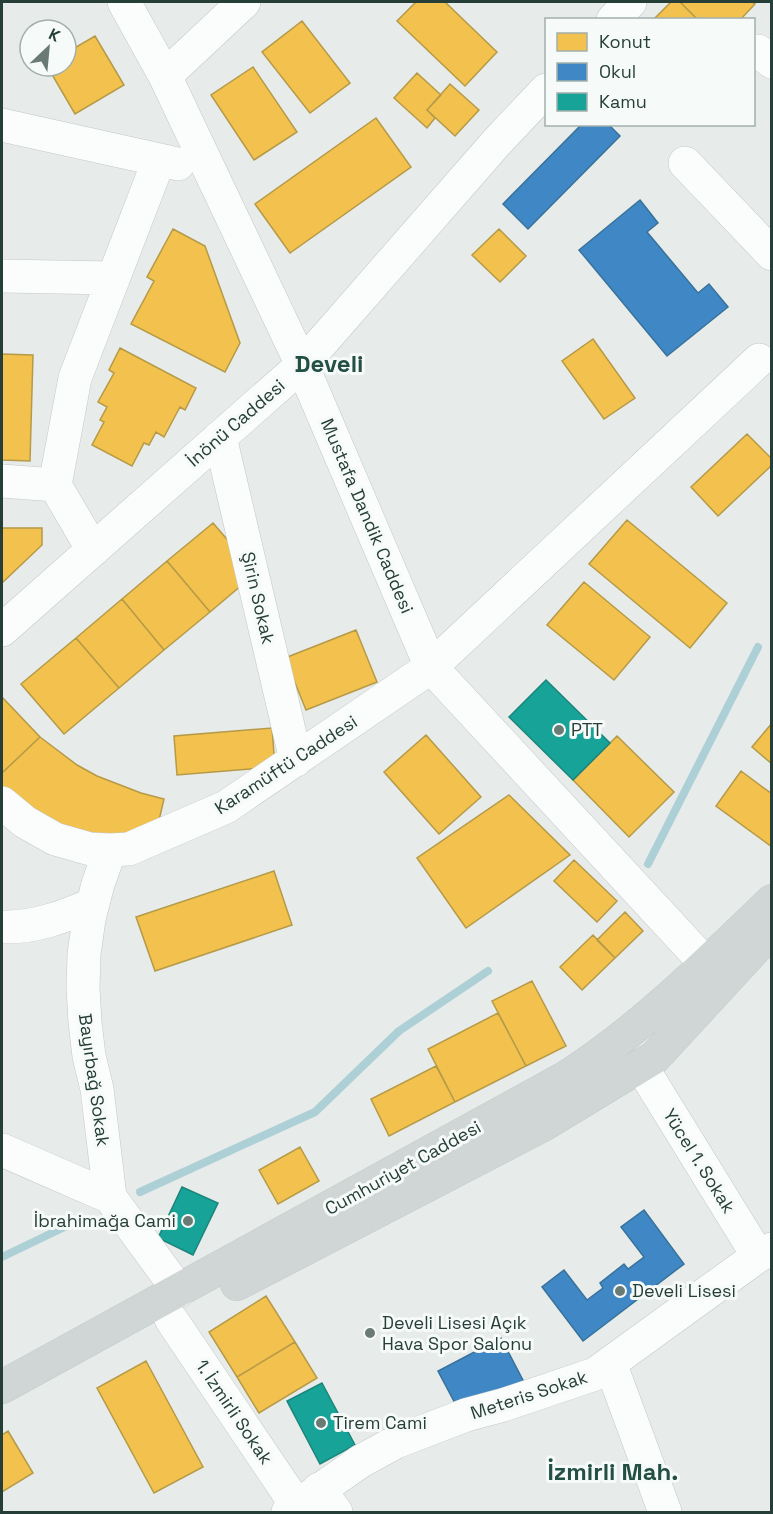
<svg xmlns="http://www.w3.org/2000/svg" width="773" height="1514" font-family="'Space Grotesk',sans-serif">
<rect width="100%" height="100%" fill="#e7ebe9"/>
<path fill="#f2c14e" stroke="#b59a47" stroke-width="1.5" d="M416 2H445L497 52 465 86 397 21Z
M671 2H680L698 20H653Z
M680 2H752L755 4 740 20H698Z
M302 21 350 83 310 113 262 52Z
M95 36 124 85 75 114 47 66H66V53Z
M253 67 297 132 254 160 211 95Z
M417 73 441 95 427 110 435 118 427 128 394 98Z
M450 84 479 110 455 136 427 110Z
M376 118 411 167 290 253 255 204Z
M173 229 205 246 240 343 225 372 131 324 154 281 147 277Z
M499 229 526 256 500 282 472 255Z
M593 339 635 398 604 419 562 361Z
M120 348 196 388 185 410 180 407 164 437 156 432 149 445 144 443 132 466 92 445 104 422 100 420 107 407 98 402 114 373 109 370Z
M2 354 33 355 30 461 2 460Z
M747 434 772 459V465L718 516 691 487Z
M627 520 727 603 690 648 589 564Z
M213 523 256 573 210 612 167 561Z
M2 528H42V545L2 583Z
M167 561 210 612 164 650 122 599Z
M584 582 650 637 614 680 547 625Z
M122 599 164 650 119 688 76 638Z
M356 630 377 682 306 710 285 658Z
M76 638 119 688 64 734 21 684Z
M2 697 40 737 2 773Z
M772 723V764L752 747Z
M272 728 275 767 177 775 174 736Z
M426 735 481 797 439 834 384 772Z
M617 736 674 792 629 837 573 780Z
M40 737 77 765 97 776 141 793 164 799 156 833 85 837 2 799V773Z
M741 771 772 794V847L716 806Z
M509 795 570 855 466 928 417 858Z
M574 860 617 901 597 922 554 881Z
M274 871 292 925 155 971 136 917Z
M625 912 643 931 615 958 597 940Z
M593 935 615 958 582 990 560 967Z
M532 981 566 1046 526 1066 492 1001Z
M498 1013 526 1066 455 1102 428 1049Z
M436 1066 455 1102 389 1136 371 1099Z
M300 1147 319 1181 278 1204 259 1170Z
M266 1296 295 1342 237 1377 209 1332Z
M295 1342 317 1378 259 1413 237 1377Z
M146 1361 203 1467 154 1493 97 1388Z
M8 1431 33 1473 2 1492V1435Z"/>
<path fill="#3f88c5" stroke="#38729b" stroke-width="1.5" d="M582 124H608L620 136 528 229 503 204Z
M640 200 658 223 647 232 698 293 709 284 728 307 667 356 579 250Z
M644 1210 684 1264 583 1341 542 1287 564 1270 587 1300 603 1288 600 1283 624 1264 628 1269 644 1257 621 1227Z
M501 1338 525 1384 456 1405 438 1371Z"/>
<path fill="#17a398" stroke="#1c857b" stroke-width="1.5" d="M546 680 610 743 573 780 509 717Z
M182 1187 218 1203 193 1255 158 1238Z
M322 1383 355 1445 320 1464 287 1401Z"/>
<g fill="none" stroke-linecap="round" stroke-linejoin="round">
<path stroke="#acd0d6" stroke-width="8" d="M648 864 758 647
M140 1192 315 1112 399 1031 488 971
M2 1257 77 1221"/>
<defs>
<path id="minor" d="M124 2 165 76 302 365 431 667 706 964
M613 20 630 2
M758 51 772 62
M165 76 244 2
M2 125 178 164
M685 163 772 254
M2 276 113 278
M220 437 296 760
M2 481 55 485
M93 550 55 485 75 378 159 160
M2 630 302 365 496 143 546 90
M2 803 25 822 55 839 90 849 110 850 129 849 226 807 431 667 759 360
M110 850 98 884 89 919 84 954 83 988 85 1022 89 1056 97 1089 110 1197 179 1291
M2 927C34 928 64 917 93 904
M641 1066 758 1256
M2 1150 110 1197
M171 1319 297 1506
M610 1363 665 1512
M319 1489 336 1512
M288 1512 361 1461 396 1442 466 1415 503 1405 595 1374 758 1256 772 1249"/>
<path id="major" d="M237 1284 543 1125 655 1057 772 930
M2 1387 565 1078C642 1029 706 964 772 901"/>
</defs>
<use href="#minor" stroke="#c4c8c6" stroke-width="34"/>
<use href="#major" stroke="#c3cac8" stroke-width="34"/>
<use href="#minor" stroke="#fbfcfc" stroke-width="33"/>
<use href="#major" stroke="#d0d6d5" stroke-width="33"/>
</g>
<g fill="#6a7b76" stroke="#f6faf8" stroke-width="2">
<circle cx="559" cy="730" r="6"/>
<circle cx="188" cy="1221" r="6"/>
<circle cx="620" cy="1291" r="6"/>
<circle cx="370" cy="1333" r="6"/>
<circle cx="321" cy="1423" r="6"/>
</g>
<g text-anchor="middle" stroke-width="6" stroke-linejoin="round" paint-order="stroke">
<g font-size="18" fill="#263e38" stroke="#f6faf8">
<text transform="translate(236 423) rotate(-41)" y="6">İnönü Caddesi</text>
<text transform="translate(367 516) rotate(67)" y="6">Mustafa Dandik Caddesi</text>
<text transform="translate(258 598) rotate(77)" y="6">Şirin Sokak</text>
<text transform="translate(286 765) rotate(-33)" y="6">Karamüftü Caddesi</text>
<text transform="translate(94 1080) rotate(82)" y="6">Bayırbağ Sokak</text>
<text transform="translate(699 1161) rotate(58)" y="6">Yücel 1. Sokak</text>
<text transform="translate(403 1168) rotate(-29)" y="6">Cumhuriyet Caddesi</text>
<text transform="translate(529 1395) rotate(-18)" y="6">Meteris Sokak</text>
<text transform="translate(234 1412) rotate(56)" y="6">1. İzmirli Sokak</text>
</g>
<g font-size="18" fill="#263e38" stroke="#f6faf8" text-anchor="start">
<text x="571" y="736">PTT</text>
<text x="176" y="1227" text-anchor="end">İbrahimağa Cami</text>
<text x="632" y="1297">Develi Lisesi</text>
<text x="382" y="1329">Develi Lisesi Açık<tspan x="382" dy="21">Hava Spor Salonu</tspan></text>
<text x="333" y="1429">Tirem Cami</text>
</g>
<g font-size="24" font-weight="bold" fill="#234f45" stroke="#f6faf8">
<text x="329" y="372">Develi</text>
<text x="613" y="1480">İzmirli Mah.</text>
</g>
</g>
<rect width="773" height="1514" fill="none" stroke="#263e38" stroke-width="6"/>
<rect x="545" y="18" width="210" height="108" fill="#f6faf8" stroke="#a3afab" stroke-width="1.5"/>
<rect x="557" y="33" width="30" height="18" fill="#f2c14e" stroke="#a3afab" stroke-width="1.5"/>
<text x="599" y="48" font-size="18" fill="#263e38">Konut</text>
<rect x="557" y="63" width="30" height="18" fill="#3f88c5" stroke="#a3afab" stroke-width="1.5"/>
<text x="599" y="78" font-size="18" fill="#263e38">Okul</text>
<rect x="557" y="93" width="30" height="18" fill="#17a398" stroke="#a3afab" stroke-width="1.5"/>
<text x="599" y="108" font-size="18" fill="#263e38">Kamu</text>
<g transform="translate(48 48) rotate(26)"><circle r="28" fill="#f6faf8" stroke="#a3afab" stroke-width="1.5"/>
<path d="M0-4.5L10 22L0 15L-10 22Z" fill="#6a7b76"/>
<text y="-9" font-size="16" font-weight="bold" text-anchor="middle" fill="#263e38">K</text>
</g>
</svg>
